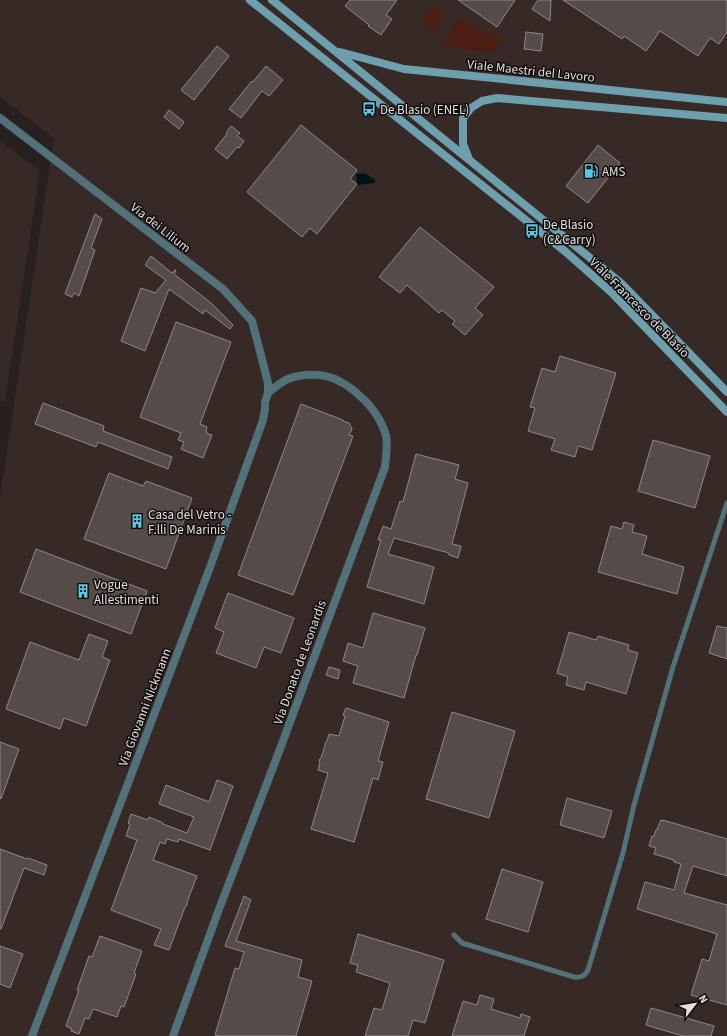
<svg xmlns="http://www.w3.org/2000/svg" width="727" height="1036" font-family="'Source Sans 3',sans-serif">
<rect width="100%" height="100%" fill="#28201e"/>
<path fill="#372926" d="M0 0H727V1036H0V498L54 138 0 97Z
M0 141 40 171 5 401H0Z"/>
<path fill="#4c1d11" d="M434 7C449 13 440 21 434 31L421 22 430 8Z
M458 18 501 39 493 53 447 46 444 42Z"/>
<path fill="#00131a" d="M365 173 375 180V183L357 185 356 174Z"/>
<path fill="#554c4a" stroke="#928886" d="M350 0H397L386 15 392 19 381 35 368 26 369 25 345 6Z
M458 0H515L497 27Z
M538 0H551L550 21 532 9Z
M563 0H727V32L719 44 710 38 698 56 660 31 646 51 624 36 622 39Z
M526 32 543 34 541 51 524 49Z
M217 46 229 56 194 100 181 90Z
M266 66 283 80 269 96 262 91 241 118 229 109 252 81 253 82Z
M169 110 184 122 179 129 164 117Z
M301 125 357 170 350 179 357 184 317 234 310 228 302 237 247 192Z
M231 126 240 133 237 136 244 141 239 148 237 147 227 159 215 149 227 134 226 133Z
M598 145 620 163 588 203 566 186Z
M95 214 102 219 91 248 95 250 79 296 74 293 72 297 65 294Z
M420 227 494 287 475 308 483 315 465 335 452 324 455 321 442 310 439 313 407 285 400 293 379 277Z
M151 256 172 273 175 270H176L174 274 211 303 233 325 230 329 205 310 203 314 169 289 145 351 121 341 141 288 155 293 166 280 145 265Z
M176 322 231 342 200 424 207 427 206 433 212 435 203 458 181 449 184 442 178 440 181 433 140 417Z
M560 356 616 373 592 450 578 446 575 457 551 450 555 439 528 431 535 408 530 407 542 368 555 372Z
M43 403 104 426 103 431 172 457 168 469 98 442 96 447 35 424Z
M301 404 343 420V421L349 423 352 429 349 435 353 436 293 595 238 575Z
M653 440 710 456 695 508 638 491Z
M416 454 459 465 455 479 468 483 452 544 461 546 458 558 449 555V553L394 538 388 554 434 567 424 604 367 587 381 540H378L383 526 391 529 400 501 403 502Z
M109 473 143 486 146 481 192 498 166 569 84 539Z
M624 522 634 525 632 532 647 536 642 554 684 567 677 594 598 572 611 526 622 529Z
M36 549 147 591 131 634 20 592Z
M228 593 294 618 281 653 264 647 256 668 216 653 224 632 215 628Z
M373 613 425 628 417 655H416L404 698 353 683 358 666 343 661 348 643 363 648Z
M717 626 727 628V659L709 653Z
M569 632 596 640 598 636 629 645 628 650 638 653 626 694 586 682 584 690 566 685 568 677 557 673Z
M89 634 108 641 102 657 110 660 86 726 64 718 60 729 6 709 30 642 79 660Z
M329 667 340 670 338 679 326 675Z
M346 708 389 722 378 761 383 762 378 780 373 778 354 842 311 829 328 773 318 770 320 763 319 760 321 758 325 746V743L327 741 329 734 339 736 345 716 343 715Z
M452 712 515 731 489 818 426 799Z
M0 742 19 749 1 799 0 798Z
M217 780 233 786 210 850 179 839 178 842 167 839 165 844 160 842 153 860 197 876 187 902V905L185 907 169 950 154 945 161 929 111 910 137 840 126 836 130 824 128 823 131 814 148 820 149 817 163 823V824L187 833 194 817 159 804 166 785 209 802Z
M567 798 612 811 604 838 560 825Z
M661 820 663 821V820L727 839V876L693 866 684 893 727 905V1005L691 995 702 959 709 961 717 934 637 909 645 882 674 890 681 864 674 862V860L654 854 656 848 649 846 652 836H654L656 830H657Z
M0 849 27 859 28 858 47 865 44 875 24 868 1 929H0Z
M502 869 543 882 528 932 486 919Z
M244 896 251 900 236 941 302 960 298 977 312 981 296 1036H220L215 1035 235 968 239 969 244 952 225 946Z
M358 934 444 960 425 1023 413 1020 408 1036H365L374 1008 382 1010 390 983 356 972 358 965 350 963Z
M100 936 142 951 134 973 136 974 124 1007 121 1006 117 1017 93 1009 89 1019 85 1018 79 1034 71 1031 72 1029 66 1026 79 990H77L89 956 92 957Z
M0 946 23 954 10 988 0 984Z
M480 995 494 999 491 1009 520 1018 521 1014 530 1017 524 1036H452L463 1001 477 1005Z
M651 1008 714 1026 711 1036H683L646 1025Z"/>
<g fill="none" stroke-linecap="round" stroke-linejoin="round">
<path stroke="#53717b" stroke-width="5" d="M454 935 462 943 574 977C582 978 584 976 588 970L623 853 634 805 673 667 727 503"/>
<path stroke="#53717b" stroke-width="8" d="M0 118 223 289 252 321 263 363 268 383V393L265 402V409L263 420 209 570 32 1036
M173 1036 218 912 280 749 385 467C386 456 388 447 386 436 383 423 372 406 361 397 355 391 347 385 339 381 325 373 303 373 288 379 281 382 274 388 268 393"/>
<path stroke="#6d9faf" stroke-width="8" d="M250 0 567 253 611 292 727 412
M272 0 621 283 727 392
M340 52 404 69 727 102
M469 159 463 144V118L471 108 482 101 497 98 727 118"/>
</g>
<defs>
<symbol id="bus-bare" viewBox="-9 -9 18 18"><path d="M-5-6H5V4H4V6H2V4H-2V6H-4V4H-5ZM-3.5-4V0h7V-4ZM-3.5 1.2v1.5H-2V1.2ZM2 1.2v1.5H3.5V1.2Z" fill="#5cc7e7" stroke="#0e0b0a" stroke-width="2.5" paint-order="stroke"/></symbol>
<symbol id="fuel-bare" viewBox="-9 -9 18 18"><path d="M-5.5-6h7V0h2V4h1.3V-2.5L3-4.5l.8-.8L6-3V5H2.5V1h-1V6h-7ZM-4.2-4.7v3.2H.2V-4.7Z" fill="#5cc7e7" stroke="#0e0b0a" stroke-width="2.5" paint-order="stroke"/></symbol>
<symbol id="building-bare" viewBox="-9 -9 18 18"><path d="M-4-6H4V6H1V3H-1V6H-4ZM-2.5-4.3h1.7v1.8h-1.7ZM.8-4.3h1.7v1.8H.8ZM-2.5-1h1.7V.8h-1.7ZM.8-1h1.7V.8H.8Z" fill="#5cc7e7" stroke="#0e0b0a" stroke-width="2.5" paint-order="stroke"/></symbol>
</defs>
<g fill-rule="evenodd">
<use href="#bus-bare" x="359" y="99" width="20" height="20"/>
<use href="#fuel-bare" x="581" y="161" width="20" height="20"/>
<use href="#bus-bare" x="522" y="221" width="20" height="20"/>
<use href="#building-bare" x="127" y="511" width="20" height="20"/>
<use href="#building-bare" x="73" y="581" width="20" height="20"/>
</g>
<g text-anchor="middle" stroke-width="3" stroke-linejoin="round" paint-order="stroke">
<g font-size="13" fill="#e6e1e0" stroke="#0e0b0a">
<text transform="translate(531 70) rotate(6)" y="5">Viale Maestri del Lavoro</text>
<text transform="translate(161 227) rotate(38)" y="5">Via dei Lilium</text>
<text transform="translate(640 307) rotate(45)" y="5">Viale Francesco de Blasio</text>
<text transform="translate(299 662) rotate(-70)" y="5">Via Donato de Leonardis</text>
<text transform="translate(144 707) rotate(-69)" y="5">Via Giovanni Nickmann</text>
</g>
<g font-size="13" fill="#e6e1e0" stroke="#0e0b0a" text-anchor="start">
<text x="380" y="114">De Blasio (ENEL)</text>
<text x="602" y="176">AMS</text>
<text x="543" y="229">De Blasio<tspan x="543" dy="15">(C&amp;Carry)</tspan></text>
<text x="148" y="519">Casa del Vetro -<tspan x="148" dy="15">F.lli De Marinis</tspan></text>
<text x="94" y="589">Vogue<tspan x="94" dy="15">Allestimenti</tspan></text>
</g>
</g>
<g transform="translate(695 1004) rotate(59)" stroke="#0e0b0a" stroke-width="3" paint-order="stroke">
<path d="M0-3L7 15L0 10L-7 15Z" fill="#e6e1e0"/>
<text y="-6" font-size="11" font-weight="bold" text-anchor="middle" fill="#e6e1e0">N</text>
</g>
</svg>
